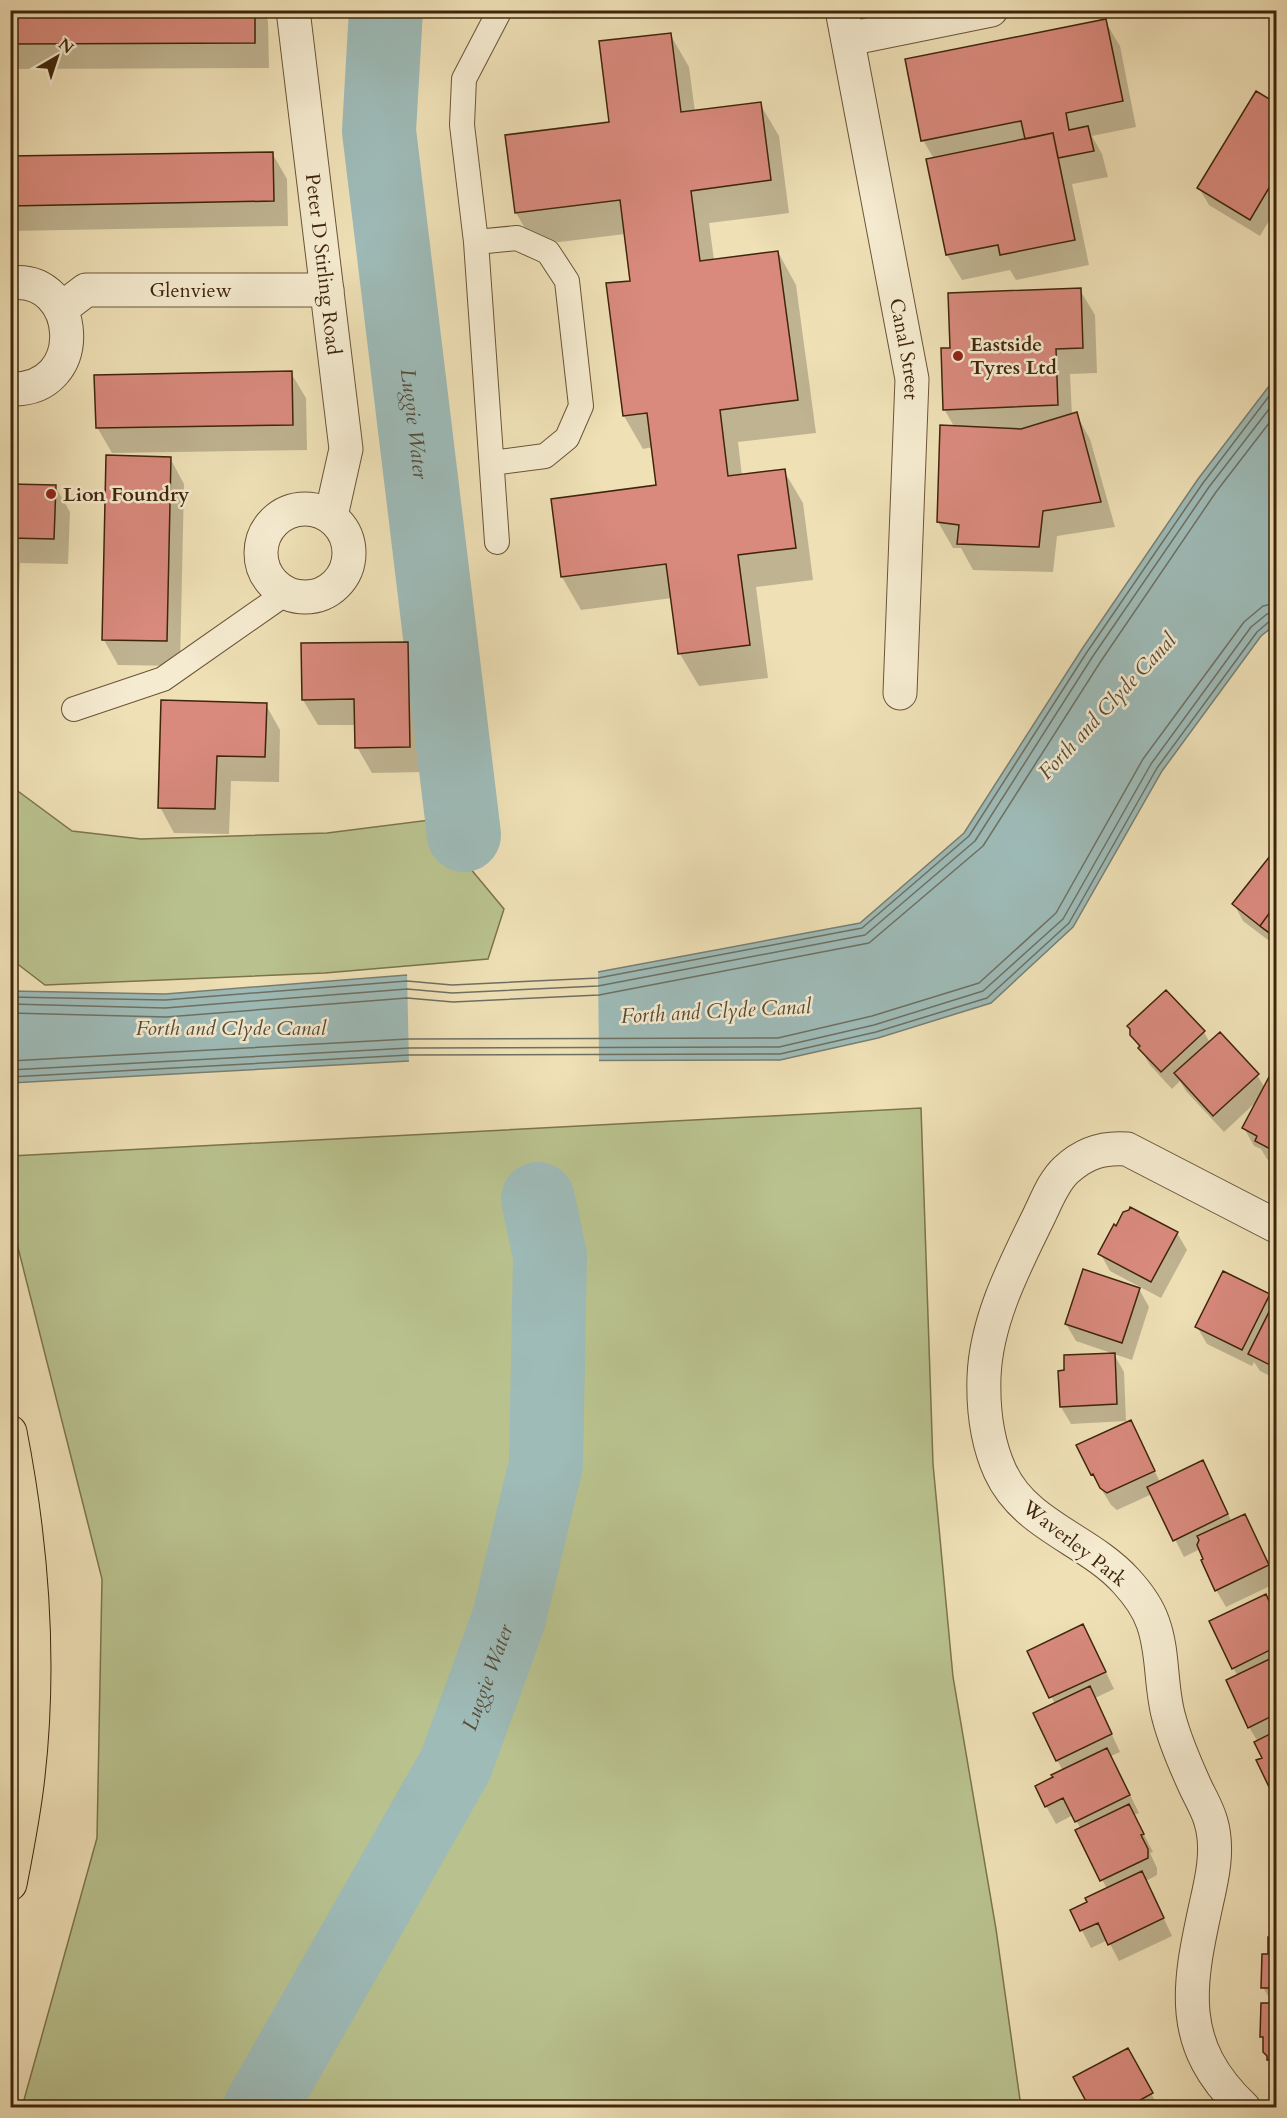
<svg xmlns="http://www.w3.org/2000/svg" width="1287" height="2118" font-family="Cardo,serif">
<rect width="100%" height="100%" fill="#efe0b6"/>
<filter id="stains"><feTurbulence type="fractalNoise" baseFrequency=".00333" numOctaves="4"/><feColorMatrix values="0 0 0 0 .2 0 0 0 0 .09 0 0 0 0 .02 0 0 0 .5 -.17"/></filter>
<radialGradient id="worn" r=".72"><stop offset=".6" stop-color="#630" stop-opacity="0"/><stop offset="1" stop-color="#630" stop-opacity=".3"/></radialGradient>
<path fill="#b9c28e" stroke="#7c744c" stroke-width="1.5" d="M11 786 72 831 141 839 327 833 430 820 504 909 488 959 325 973 45 985 11 959Z
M921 1108 933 1464 953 1677 996 1929 1021 2107H22L97 1838 102 1579 11 1220V1156Z"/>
<path fill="#9ebbb8" stroke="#787f73" stroke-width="1.5" d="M1276 377V624L1261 636 1162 771 1073 927 991 1003 878 1038 780 1060 409 1061 11 1083V991L165 994 407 975 451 979 598 972 860 923 964 833 1082 649 1198 479Z"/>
<path fill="#efe0b6" d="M598 969 599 1063 409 1064 407 972 451 976Z"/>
<path fill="#0003" d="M10 10H263L268 21 269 68 10 69Z
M1105 21 1120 46 1136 127 1092 136 1102 154 1108 177 1072 184 1089 265 1016 280 1010 270 962 280 947 255 934 159 923 140Z
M670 34 689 67 695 112 760 104 779 136 789 213 709 223 714 260 778 252 796 285 816 433 738 442 742 476 784 471 803 503 813 580 756 587 768 678 699 686 680 654 672 598 581 610 562 577 552 500 658 486 653 447 643 449 624 416 608 285 632 282 625 234 535 245 516 213 611 123Z
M1257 93 1276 105V209L1260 236 1209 205 1199 188Z
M272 153 287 179 288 226 10 231V158Z
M1080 290 1095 315 1097 373 1070 374 1072 415 1076 414 1090 439 1115 527 1057 536 1053 572 973 570 961 548H953L938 522 955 428 944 409 952 349Z
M291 373 306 398 307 450 112 453 97 427Z
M170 458 184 484 180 666 118 665 104 640Z
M10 485 55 486 70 512 68 564 20 563 18 616H10Z
M407 643 422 669 424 772 372 773 357 747 356 725H318L303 700Z
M266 705 280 730 279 782 231 781 229 834 174 833 160 807Z
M1270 858 1276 862V946L1243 921 1234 904Z
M1166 992 1204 1032 1210 1043 1257 1075 1265 1088 1269 1079 1276 1083V1164L1267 1159 1261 1149 1254 1146 1244 1128 1257 1101 1224 1132 1186 1091 1180 1081 1172 1089 1150 1065 1131 1034Z
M1177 1233 1187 1250 1161 1298 1110 1271 1100 1253Z
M1139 1289 1149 1307 1132 1360 1076 1341 1066 1324Z
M1269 1295 1274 1305 1276 1300V1379L1260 1371 1254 1362 1252 1366 1207 1344 1197 1327Z
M1114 1354 1124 1372 1126 1421 1071 1424 1061 1407Z
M1130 1421 1160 1482 1202 1462 1232 1522 1245 1516 1254 1533 1276 1583 1226 1607 1216 1590 1200 1549 1184 1557 1152 1494 1117 1510 1111 1505 1092 1474Z
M1265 1596 1276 1616V1797L1272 1790 1258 1742 1249 1727 1238 1676 1233 1668Z
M1092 1643 1114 1689 1095 1698 1120 1752 1111 1756 1139 1813 1134 1815 1153 1852 1150 1853 1157 1868V1875L1146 1881 1172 1936 1119 1961 1108 1940 1091 1948 1072 1911 1089 1903 1107 1889 1077 1831 1081 1829 1073 1815 1056 1824 1046 1806 1054 1778 1063 1771 1057 1760 1055 1704 1029 1652Z
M1270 1939H1276V2074L1264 2052 1265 2042 1262 2037 1273 2005 1263 1987 1269 1956Z
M1137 2067 1159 2108H1087Z"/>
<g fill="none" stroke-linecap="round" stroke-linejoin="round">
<path stroke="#6e7062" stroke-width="1.5" d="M10 997 165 1000 407 981 452 985 598 978 862 928 969 836 1087 652 1203 483 1276 387
M10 1004 165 1008 407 989 452 993 598 986 865 935 975 841 1093 656 1209 487 1276 400
M10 1013 166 1017 407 998 453 1002 599 995 869 943 983 846 1101 661 1216 492 1276 414
M10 1061 408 1039 778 1038 872 1016 979 983 1056 913 1143 759 1244 622 1263 606 1276 603
M10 1070 409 1048 779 1047 874 1025 983 991 1063 919 1151 764 1251 627 1267 614 1276 612
M10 1077 409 1055 780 1054 876 1032 987 998 1069 923 1157 768 1257 632 1271 620H1276"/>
<g stroke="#9ebbb8" stroke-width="74">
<path id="s1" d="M386 10 379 131 464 835"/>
<path id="s2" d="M260 2108 456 1764 509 1618 546 1464 550 1256 538 1199"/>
</g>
</g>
<path fill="#d98a7d" stroke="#3f250b" stroke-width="1.5" d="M10 10H255V43L10 44Z
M1106 19 1123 101 1066 113 1069 130 1088 126 1094 151 1058 158 1053 133 1025 139 1021 121 921 141 905 59Z
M671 33 681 112 761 102 771 180 691 191 700 261 778 251 798 400 720 410 728 476 785 469 796 548 738 555 750 645 678 654 666 564 561 577 551 499 656 485 647 413 623 416 606 283 630 281 620 200 515 213 505 135 609 122 599 41Z
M1256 91 1276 103V176L1250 220 1197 188Z
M1053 133 1075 240 1000 255 998 245 946 255 926 159Z
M273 152 274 201 10 206V156Z
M1081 288 1083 348 1056 349 1058 405 943 410 941 348H950L948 293Z
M292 371 293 425 96 428 94 375Z
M1077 412 1101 502 1043 511 1039 547 957 544 959 525 937 522 940 425 1021 429Z
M106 455 171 457 167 641 102 640Z
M10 484 56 485 54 539 10 538Z
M408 642 410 747 355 748 354 699 302 700 301 643Z
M161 700 267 703 265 757 217 756 215 809 158 808Z
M1270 856 1276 860V904L1260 926 1232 904Z
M1276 904V938L1260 926Z
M1166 990 1205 1031 1161 1072 1138 1048 1140 1046 1130 1035V1029L1127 1026Z
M1220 1032 1259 1074 1213 1116 1174 1073Z
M1269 1077 1276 1081V1152L1255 1141 1257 1136 1242 1128Z
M1130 1207 1178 1232 1151 1282 1098 1254 1114 1224 1116 1226 1123 1212 1129 1210Z
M1083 1269 1140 1288 1122 1343 1065 1324Z
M1223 1271 1270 1294 1242 1350 1195 1327Z
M1276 1298V1368L1248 1354Z
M1115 1353 1117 1404 1060 1407 1058 1371 1064 1370V1355Z
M1131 1420 1155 1471 1107 1493 1100 1488 1093 1474 1091 1475 1076 1445Z
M1203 1460 1228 1514 1173 1541 1147 1487Z
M1245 1514 1269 1565 1215 1591 1201 1560 1203 1559 1197 1545 1199 1540 1197 1536Z
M1266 1594 1276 1617V1647L1232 1669 1209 1621Z
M1083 1624 1106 1672 1049 1698 1027 1651Z
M1276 1656V1714L1248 1728 1226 1680Z
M1090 1686 1112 1734 1056 1761 1033 1713Z
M1276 1731V1788L1271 1791 1256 1760 1262 1758 1254 1742Z
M1107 1748 1130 1795 1075 1822 1063 1798 1045 1807 1035 1786 1053 1777 1051 1775Z
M1129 1804 1144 1834 1141 1835 1148 1849V1858L1100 1881 1075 1830Z
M1142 1871 1164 1918 1108 1945 1098 1923 1080 1931 1070 1910 1087 1902 1085 1898Z
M1268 1937H1276V1988H1261L1262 1954H1268Z
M1261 2003H1276V2060H1267V2056L1263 2052V2037H1260Z
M1128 2048 1153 2093 1126 2108H1084L1088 2105 1073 2077Z"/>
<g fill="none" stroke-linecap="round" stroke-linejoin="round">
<defs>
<path id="lane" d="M476 242 517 238 548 252 567 281 581 406 567 438 545 456 492 463
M497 542 476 242 462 125 464 79 500 10
M74 709 163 679 286 593"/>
<g id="street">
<path id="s3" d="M293 10 346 449 331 516"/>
<path id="s4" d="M842 10 912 379 900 693"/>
<path d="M848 39 991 10"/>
<path d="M10 283C81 274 90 392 10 389"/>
<path id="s5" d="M61 309 86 290H327"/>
<circle cx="305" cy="553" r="44"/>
<path d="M1244 2108C1177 2045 1188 1987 1206 1905 1212 1879 1219 1849 1211 1822 1208 1810 1200 1797 1195 1786 1185 1764 1175 1741 1169 1718 1160 1687 1164 1653 1153 1623 1148 1608 1137 1593 1126 1581 1088 1539 1025 1526 1000 1471 987 1442 983 1408 984 1377 986 1321 1014 1267 1038 1218 1046 1202 1053 1182 1066 1170 1084 1153 1103 1147 1127 1149L1276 1226"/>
</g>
<path id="primary" d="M10 1432C32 1545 41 1661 28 1776 24 1813 17 1848 10 1884"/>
</defs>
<use href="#lane" stroke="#6b5436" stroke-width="26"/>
<use href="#street" stroke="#6b5436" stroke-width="35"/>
<use href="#primary" stroke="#3f250b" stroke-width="35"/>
<use href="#lane" stroke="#f5ebd0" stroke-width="24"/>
<use href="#street" stroke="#f5ebd0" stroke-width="33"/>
<use href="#primary" stroke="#efe0b6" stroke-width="33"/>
</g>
<g fill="#8f2418" stroke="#f5ebd0" stroke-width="2">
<circle cx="958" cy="356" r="6"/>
<circle cx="51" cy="494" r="6"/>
</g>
<g text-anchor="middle" stroke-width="5" stroke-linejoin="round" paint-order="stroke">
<g font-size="20" fill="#3f250b" stroke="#f5ebd0">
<text dy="7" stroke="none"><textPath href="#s3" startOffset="256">Peter D Stirling Road</textPath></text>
<text dy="7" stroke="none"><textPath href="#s5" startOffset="136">Glenview</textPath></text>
<text dy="7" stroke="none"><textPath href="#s4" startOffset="345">Canal Street</textPath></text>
<text transform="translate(1075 1543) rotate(38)" y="7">Waverley Park</text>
</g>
<g font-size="20" font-weight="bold" fill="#3f250b" stroke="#f5ebd0" text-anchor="start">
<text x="970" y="351">Eastside<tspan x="970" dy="23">Tyres Ltd</tspan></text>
<text x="63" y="501">Lion Foundry</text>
</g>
<g font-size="21" font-style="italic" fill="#574a36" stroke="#f5ebd0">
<text dy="7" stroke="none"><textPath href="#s1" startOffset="416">Luggie Water</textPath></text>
<text transform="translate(1107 706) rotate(-47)" y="7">Forth and Clyde Canal</text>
<text transform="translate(716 1011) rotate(-3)" y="7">Forth and Clyde Canal</text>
<text x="231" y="1035">Forth and Clyde Canal</text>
<text dy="7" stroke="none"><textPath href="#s2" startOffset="488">Luggie Water</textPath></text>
</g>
</g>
<rect width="1287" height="2118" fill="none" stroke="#efe0b6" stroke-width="36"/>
<rect x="12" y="12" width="1263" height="2094" fill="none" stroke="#3f250b" stroke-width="3"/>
<rect x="18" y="18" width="1251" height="2082" fill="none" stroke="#3f250b" stroke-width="1.5"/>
<g transform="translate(57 57) rotate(39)" stroke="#f5ebd0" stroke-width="4.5" paint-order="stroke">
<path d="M0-4.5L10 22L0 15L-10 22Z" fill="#3f250b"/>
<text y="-9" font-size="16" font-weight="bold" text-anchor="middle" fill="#3f250b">N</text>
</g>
<rect width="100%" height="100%" filter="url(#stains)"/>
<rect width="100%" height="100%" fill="url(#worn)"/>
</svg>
